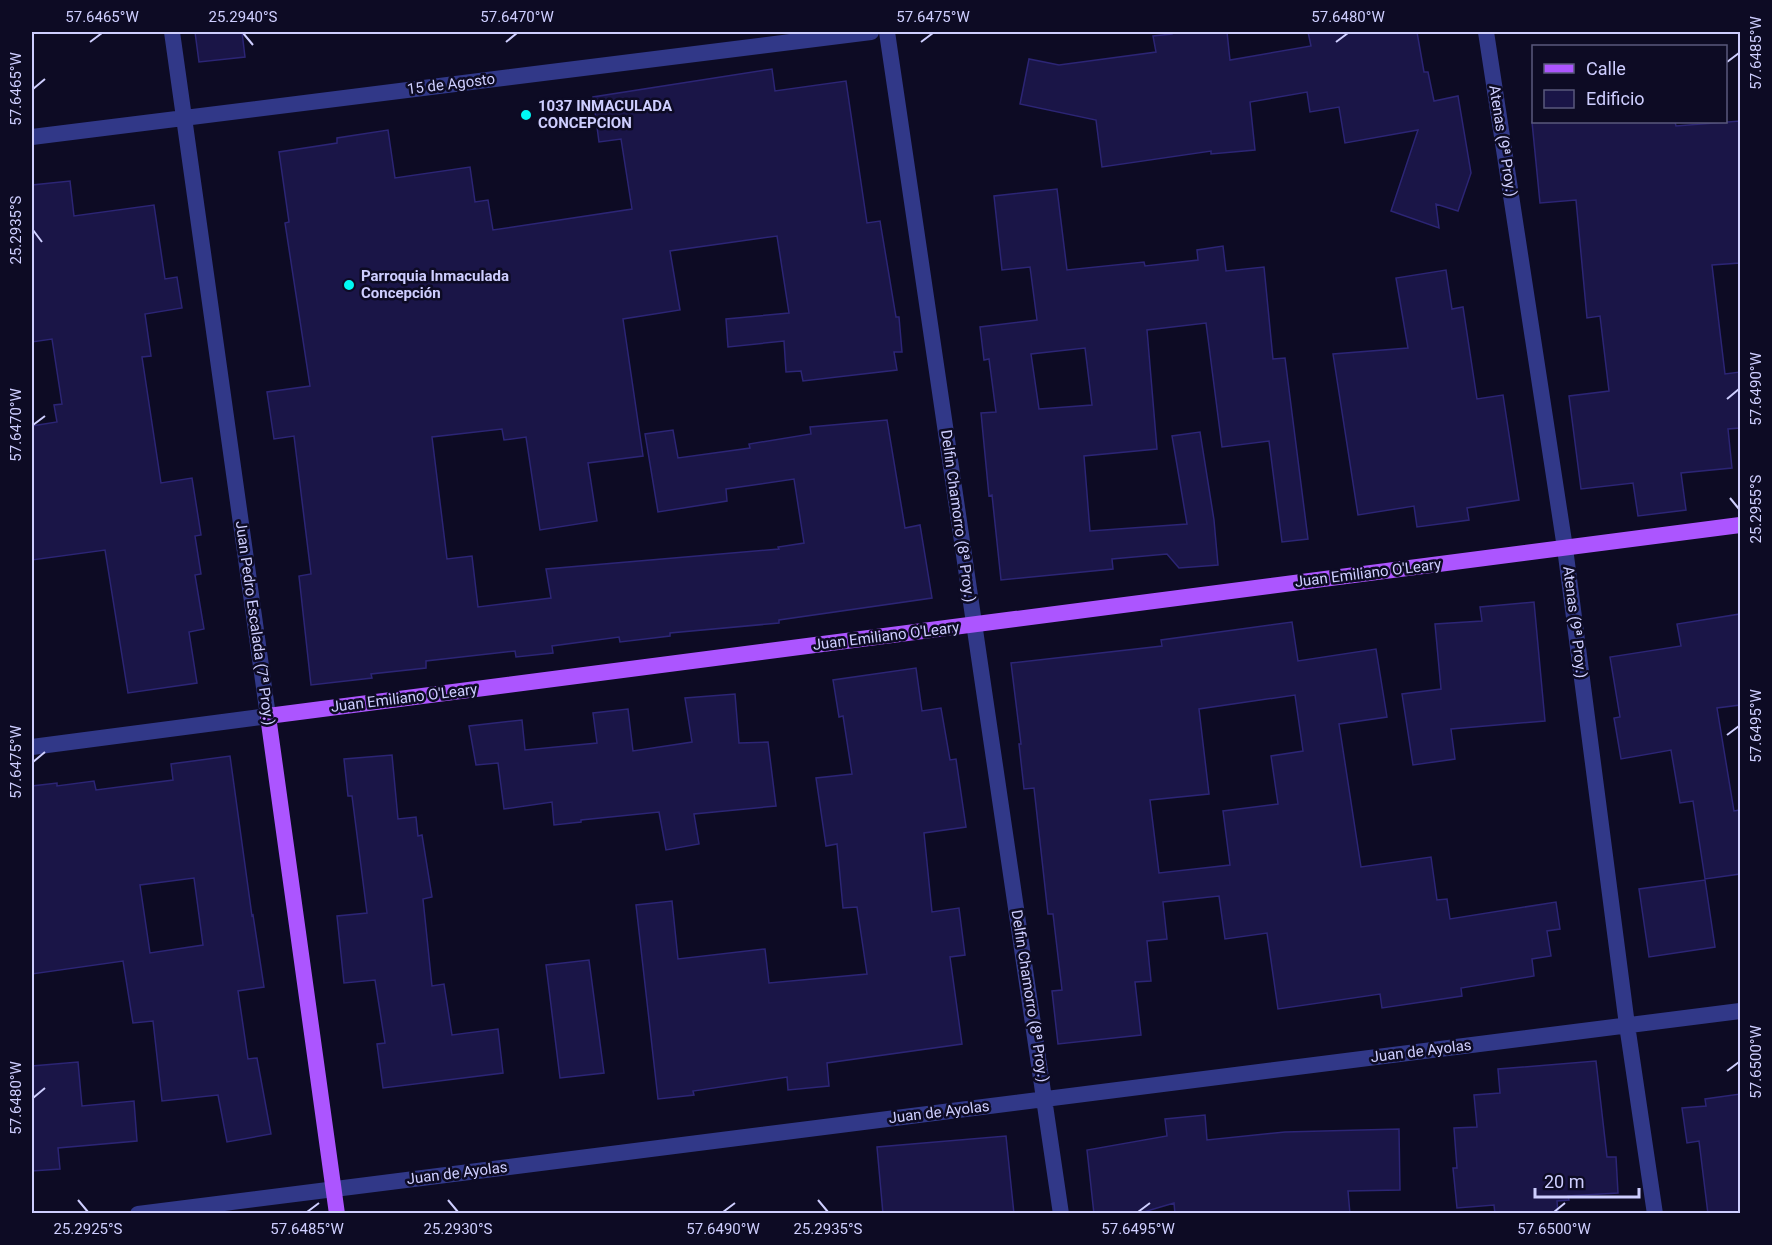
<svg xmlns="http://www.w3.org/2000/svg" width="1772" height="1245" font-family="Roboto,sans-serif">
<rect width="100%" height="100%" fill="#0d0b24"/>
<path fill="#1a1547" stroke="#2c2575" stroke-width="1.5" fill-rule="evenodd" d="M195 32H242L245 57 199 62Z
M1172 32H1227L1230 60 1311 46 1308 32H1417L1424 72H1428L1434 101 1458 96 1471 173 1458 211 1436 204 1439 228 1391 211 1418 130 1345 143 1339 107 1310 112 1307 92 1250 102 1255 150 1211 154V151L1102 167 1096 120 1020 104 1029 59 1059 65 1156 52 1153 36 1172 34Z
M772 69 775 91 846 81 867 223 880 221 896 317H899L902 352H894L897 370 803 381 801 371 786 372 784 341 728 347 726 319 789 313 777 236 670 251 680 310 623 319 643 456 588 463 597 521 540 530 526 437 504 440 502 429 432 437 447 559 472 556 478 607 551 598 546 569 779 549 778 547 804 543 794 479 726 489 727 501 658 512 645 434 673 430 678 458 750 448 749 444 811 434 810 427 887 420 905 528 920 525 932 598 779 620V623L670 633V636L620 642 619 637 552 646 553 653 516 657 515 651 426 661V668L371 674 372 678 311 685 299 576 311 574 294 436 274 439 267 392 310 386 285 223 289 222 279 152 337 143V138L388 130 395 178 470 167 475 202 488 200 493 230 632 209 621 139 599 142 593 97Z
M1740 121V263L1712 265 1725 374 1740 372V428L1728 429 1732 468 1681 473 1686 510 1638 516 1633 483 1581 489 1569 396 1609 391 1600 316 1587 318 1576 200 1540 203 1532 122H1675L1676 126Z
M70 181 74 216 154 205 165 279 177 277 182 308 145 314 151 356 142 357 161 483 192 478 201 535 195 536 201 574 195 575 204 629 189 632 197 683 128 693 105 550 32 560V426L57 422 54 405 62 404 52 339 32 342V185Z
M1057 189 1067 270 1144 262 1145 266 1198 260 1197 250 1223 246 1226 271 1264 267 1273 359 1285 358 1308 539 1282 542 1269 441 1222 447 1206 323 1147 330 1157 449 1084 456 1090 531 1187 524 1172 436 1200 432 1214 520 1218 565 1179 568 1167 554 1112 559 1113 569 1001 580 992 495 989 496 981 413 996 412 989 359 984 360 980 327 1037 320 1030 267 1002 270 994 196ZM1085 348 1092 405 1039 409 1031 354Z
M1446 270 1452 309 1463 307 1477 399 1503 395 1519 500 1467 508 1469 520 1417 527 1414 506 1358 515 1333 354 1408 348 1396 278Z
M1534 602 1545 721 1451 729 1455 759 1413 765 1402 694 1441 689 1435 624 1482 621 1480 607Z
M1740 614V705L1717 708 1734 811 1740 810V874L1705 879 1693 801 1680 803 1671 750 1621 759 1614 718 1620 717 1610 657 1681 646 1677 624Z
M1292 622 1298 661 1376 649 1387 717 1339 724 1361 867 1431 857 1437 900 1447 899 1450 919 1556 902 1560 929 1547 931 1551 956 1532 959 1534 976 1461 988 1462 996 1382 1008 1380 994 1278 1009 1267 933 1225 939 1219 896 1163 902 1167 939 1147 941 1151 981 1135 982 1141 1035 1058 1044 1052 991 1062 990 1053 914H1048L1034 788 1024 789 1019 744H1021L1011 663 1162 646 1161 640ZM1295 695 1303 751 1271 756 1278 804 1223 811 1230 865 1159 873 1150 800 1209 794 1199 709Z
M916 668 922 711 941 708 950 760 956 759 966 827 924 833 932 912 959 908 965 955 950 957 962 1044 827 1063 829 1086 788 1090 787 1077 693 1091 694 1095 658 1099 636 905 672 901 678 959 765 949 769 983 867 974 857 907 843 908 837 844 826 846 816 778 852 774 843 716 839 717 833 680Z
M735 694 739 743 768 742 776 806 694 814 699 844 666 850 659 812 581 820V822L554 825 552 802 504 809 498 763 476 765 469 726 522 720 525 750 597 743 593 713 628 709 633 751 692 742 685 698Z
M392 755 398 819 416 817 418 836 422 835 432 897 423 899 432 986 444 984 452 1035 498 1029 503 1073 383 1088 377 1044 385 1043 375 980 344 983 337 916 367 913 352 796H348L344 759Z
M230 756 252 916 253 915 264 987 238 991 248 1059 257 1058 271 1134 227 1142 218 1095 162 1101 153 1021 133 1023 123 961 32 974V786L57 783V786L94 781 96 790 173 780 171 764ZM194 878 203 945 150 953 140 885Z
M1705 880 1715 947 1649 957 1639 889Z
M589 960 604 1073 560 1078 546 965Z
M1596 1061 1607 1157H1616L1618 1193 1568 1196 1569 1200 1557 1201 1558 1214H1495L1494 1205 1457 1208 1453 1168H1457L1454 1128 1477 1127 1474 1095 1500 1093 1498 1069Z
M78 1062 82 1106 134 1101 137 1141 58 1148 60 1169 32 1171V1066Z
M1740 1094V1214H1708L1699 1141 1687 1143 1682 1108 1706 1106 1705 1099Z
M1205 1115 1207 1140 1285 1132 1399 1129 1400 1190 1348 1191 1350 1214H1175L1174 1203 1137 1214H1094L1087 1150 1167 1136 1165 1119Z
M1006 1136 1014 1214H883L877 1147Z"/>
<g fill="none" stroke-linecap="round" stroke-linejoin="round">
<path stroke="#313888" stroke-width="16" d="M887 32 1061 1214
M1486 32 1565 548 1627 1025 1655 1214
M32 137 871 32
M32 747 268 716 172 32
M138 1214 1740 1011"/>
<path stroke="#ac55ff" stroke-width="16" d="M337 1214 268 716 1740 525"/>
</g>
<path fill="none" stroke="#ceceff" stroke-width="2" d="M243 33 253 45M90 42 102 33M506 42 517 33M921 42 933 33M1336 42 1348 33M1727 62 1739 53M33 89 45 79M33 230 42 242M1727 399 1739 389M33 425 45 416M1730 498 1739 509M1727 735 1739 726M33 762 45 752M1727 1071 1739 1062M33 1098 45 1088M78 1200 88 1212M448 1200 458 1212M818 1200 828 1212M307 1212 319 1203M723 1212 735 1203M1138 1212 1150 1203M1554 1212 1565 1203"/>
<g fill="#00f9f5" stroke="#0d0b24" stroke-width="2">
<circle cx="526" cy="115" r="6"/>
<circle cx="349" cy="285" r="6"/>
</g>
<g text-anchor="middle" stroke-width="5" stroke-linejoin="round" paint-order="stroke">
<g font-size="15" fill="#ceceff" stroke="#0d0b24">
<text transform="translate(451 84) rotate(-7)" y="5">15 de Agosto</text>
<text transform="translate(1503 141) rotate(81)" y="5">Atenas (9ª Proy.)</text>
<text transform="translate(958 516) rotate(82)" y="5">Delfin Chamorro (8ª Proy.)</text>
<text transform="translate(1368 573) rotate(-7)" y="5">Juan Emiliano O'Leary</text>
<text transform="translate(1575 622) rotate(83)" y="5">Atenas (9ª Proy.)</text>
<text transform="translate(255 623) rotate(82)" y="5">Juan Pedro Escalada (7ª Proy.)</text>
<text transform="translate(886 636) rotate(-7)" y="5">Juan Emiliano O'Leary</text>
<text transform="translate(404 698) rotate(-7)" y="5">Juan Emiliano O'Leary</text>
<text transform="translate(1030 996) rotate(81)" y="5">Delfin Chamorro (8ª Proy.)</text>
<text transform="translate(1421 1051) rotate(-7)" y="5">Juan de Ayolas</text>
<text transform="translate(939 1112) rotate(-7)" y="5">Juan de Ayolas</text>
<text transform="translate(457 1173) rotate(-7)" y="5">Juan de Ayolas</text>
</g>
<g font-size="15" font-weight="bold" fill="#ceceff" stroke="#0d0b24" text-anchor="start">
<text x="538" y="111">1037 INMACULADA<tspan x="538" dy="17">CONCEPCION</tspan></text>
<text x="361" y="281">Parroquia Inmaculada<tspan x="361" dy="17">Concepción</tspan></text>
</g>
</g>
<rect width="1772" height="1245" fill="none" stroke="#0d0b24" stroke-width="66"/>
<rect x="1532" y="45" width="195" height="78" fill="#0d0b24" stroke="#5a597c" stroke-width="1.5"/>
<rect x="1544" y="64" width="30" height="9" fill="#ac55ff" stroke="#5a597c" stroke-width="1.5"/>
<text x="1586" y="75" font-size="18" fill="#ceceff">Calle</text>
<rect x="1544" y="90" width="30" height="18" fill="#1a1547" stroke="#5a597c" stroke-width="1.5"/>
<text x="1586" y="105" font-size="18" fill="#ceceff">Edificio</text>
<path d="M1535 1188v9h104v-9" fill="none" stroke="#ceceff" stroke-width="3"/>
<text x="1544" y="1188" font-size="18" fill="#ceceff" stroke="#0d0b24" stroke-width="4.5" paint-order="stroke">20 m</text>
<rect x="33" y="33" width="1706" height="1179" fill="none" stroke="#ceceff" stroke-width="2"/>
<g font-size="15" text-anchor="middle" fill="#ceceff">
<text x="102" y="22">57.6465°W</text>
<text x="243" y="22">25.2940°S</text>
<text x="517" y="22">57.6470°W</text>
<text x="933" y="22">57.6475°W</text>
<text x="1348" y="22">57.6480°W</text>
<text transform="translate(1756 53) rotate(-90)" y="5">57.6485°W</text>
<text transform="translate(16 89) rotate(-90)" y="5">57.6465°W</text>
<text transform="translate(16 230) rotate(-90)" y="5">25.2935°S</text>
<text transform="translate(1756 389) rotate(-90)" y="5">57.6490°W</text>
<text transform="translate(16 425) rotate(-90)" y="5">57.6470°W</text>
<text transform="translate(1756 509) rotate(-90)" y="5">25.2955°S</text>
<text transform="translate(1756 726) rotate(-90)" y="5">57.6495°W</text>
<text transform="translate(16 762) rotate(-90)" y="5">57.6475°W</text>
<text transform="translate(1756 1062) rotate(-90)" y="5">57.6500°W</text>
<text transform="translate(16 1098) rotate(-90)" y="5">57.6480°W</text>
<text x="88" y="1234">25.2925°S</text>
<text x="307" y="1234">57.6485°W</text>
<text x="458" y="1234">25.2930°S</text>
<text x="723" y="1234">57.6490°W</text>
<text x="828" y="1234">25.2935°S</text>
<text x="1138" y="1234">57.6495°W</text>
<text x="1554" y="1234">57.6500°W</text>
</g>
</svg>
